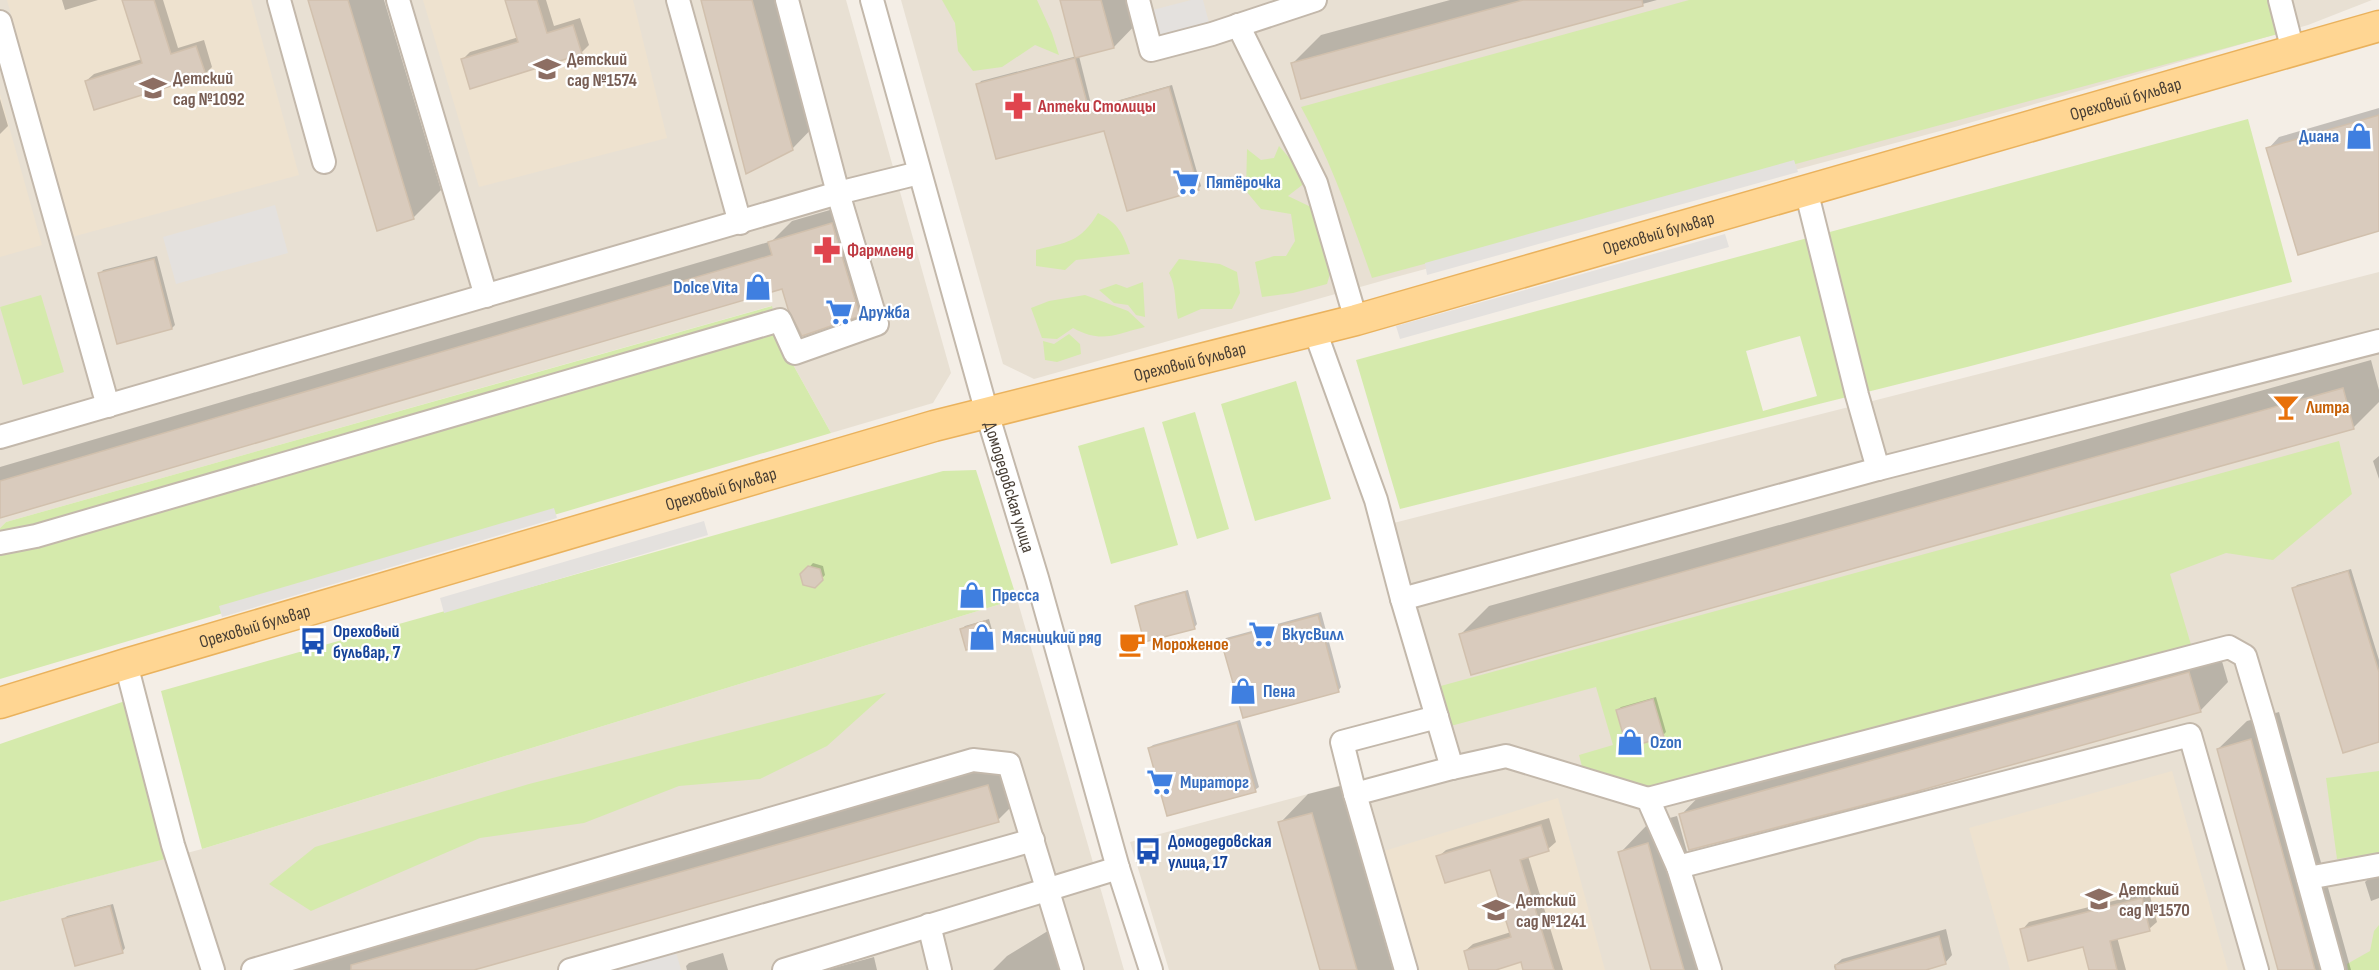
<svg xmlns="http://www.w3.org/2000/svg" width="2379" height="970" font-family="'Sofia Sans Condensed',sans-serif">
<rect width="100%" height="100%" fill="#f4eee6"/>
<path fill="#e8e0d3" d="M0 0H846L951 373 933 403 831 433 781 343 771 306 6 522 0 528Z
M901 0H2372L2308 25 1955 127 1392 278 1034 379 1003 364Z
M2379 272V970H1169L1130 842 1442 758 1374 528Z
M1017 599 1124 970H0V902L202 849Z"/>
<path fill="#eee2cf" d="M7 0H251L299 175 72 237Z
M423 0H633L667 138 479 187Z
M0 94 42 245 0 257Z
M2172 771 2228 970H2010L1969 828Z
M1558 798 1605 970H1420L1384 851Z"/>
<path fill="#d5eaac" fill-rule="evenodd" d="M942 0H1037L1052 33 1059 55 1035 45 1002 67 973 71 958 51 955 23Z
M1689 0H2270L2278 34 1372 278C1351 219 1331 161 1301 107Z
M2248 119 2292 282 1967 367 1400 509 1356 360ZM1800 336 1817 396 1763 411 1746 351Z
M1279 146 1299 169 1306 182 1288 196 1311 207 1333 264 1327 284 1293 293 1262 297 1255 262 1274 256H1286L1295 241 1291 214 1261 209 1246 191 1247 149 1261 160 1274 158Z
M1098 213C1118 223 1123 233 1130 254L1076 260 1065 270 1036 266V250C1067 242 1080 243 1098 213Z
M1179 259 1220 264 1237 272 1240 293 1232 309H1201L1178 319C1174 302 1177 288 1169 273Z
M1143 282 1145 317 1136 315 1128 305 1114 303 1099 290 1116 284 1127 288Z
M41 295 64 372 23 385 0 307Z
M1085 295 1128 311 1145 327C1114 334 1103 344 1073 328L1057 339 1042 338 1031 308 1049 301Z
M772 306 781 343 831 433 0 679V528L6 522Z
M1069 334 1080 344 1081 354 1057 362 1045 360 1043 341 1054 344Z
M1296 381 1331 499 1255 521 1221 404Z
M1195 412 1229 529 1197 539 1162 422Z
M1144 427 1178 545 1111 564 1078 446Z
M2339 441 2352 494 2273 560 2226 553 2170 574 2192 648 1648 792 1584 774 1579 755 1613 745 1596 687 1447 727 1437 687Z
M976 470 1017 599 202 849 161 691 943 471Z
M886 693 827 746 760 779 679 786 584 823 480 838 311 911 269 884 315 847 529 784Z
M125 701 165 859 0 902V744Z
M2379 771V853L2337 859 2326 778Z
M2379 925V970H2348L2347 964 2370 951 2374 931Z"/>
<path fill="#e4e1de" d="M1191 0H1203L1212 34 1151 50 1141 13Z
M1794 160 1798 172 1427 275 1425 263Z
M275 205 288 253 176 284 163 237Z
M1725 234 1729 247 1400 339 1396 326Z
M554 508 557 518 222 617 219 606Z
M704 521 708 535 444 613 440 598Z
M673 941 681 970H613L610 959Z"/>
<path fill="#0003" d="M62 0H98L65 10Z
M124 0H163L178 48 204 40 212 67 205 74 86 81 94 74 142 59Z
M309 0H384L441 190 413 218Z
M507 0H546L554 26 580 18 589 45 581 53 462 60 470 52 519 37Z
M702 0H794L825 115 792 149Z
M1061 0H1137L1142 18 1114 47 1079 56 1092 108 1172 85 1201 186 1198 189 1105 129 978 85 981 81 1077 56Z
M1450 0H1657L1302 97 1293 63 1321 35Z
M0 99 8 126 0 134Z
M2379 108V230L2268 149 2279 137Z
M854 203 881 293 859 315 783 287 0 516V467L772 241 792 221Z
M157 256 175 325 172 328 100 274 103 270Z
M2371 360 2379 390V402L2353 428 1461 634 1489 606Z
M2379 456V479L2373 461Z
M813 563 823 566 825 575 814 587 802 575Z
M2351 569 2379 660V741L2294 589 2297 585Z
M1188 590 1197 624 1194 628 1136 606 1140 603Z
M1321 612 1341 687 1338 691 1223 642 1226 638Z
M989 619 994 637 991 641 961 630 965 626Z
M2217 644 2228 682 2200 711 1681 815 1709 786Z
M1656 697 1666 732 1663 735 1617 710 1621 707Z
M2279 712 2351 970H2280L2218 749 2247 721Z
M1240 720 1259 787 1255 790 1149 748 1153 745Z
M1017 757 1026 792 998 820 469 970H264Z
M1340 786 1393 970H1322L1280 823 1308 794Z
M1677 816 1720 970H1653L1620 853 1648 824Z
M1549 818 1556 842 1548 849 1528 856 1563 970H1525L1522 961 1491 970H1471L1465 951 1473 944 1511 932 1491 868 1438 857 1446 850Z
M2379 877V898L2371 901 2365 882 2368 879Z
M2149 892 2157 922 2149 929 2117 937 2126 970H2090L2084 945 2022 930 2029 922Z
M113 904 125 948 122 952 64 919 67 916Z
M1051 929 1063 970H993L1007 956Z
M1946 929 1952 955 1945 963 1926 968 1927 970H1835L1834 966 1842 959Z
M723 953 728 970H687L686 966 689 963Z
M874 957 877 970H829L830 969Z"/>
<path fill="#d9cbbd" stroke="#d1c0ad" stroke-width="1.5" d="M122 0H154L171 54 196 46 206 75 94 110 85 81 142 63Z
M308 0H348L414 219 377 231Z
M505 0H537L547 33 573 25 582 54 470 89 461 59 518 42Z
M701 0H752L793 150 746 174Z
M1060 0H1101L1114 48 1075 58Z
M1523 0H1642L1643 6 1301 99 1291 63Z
M1075 58 1089 110 1169 87 1199 190 1127 211 1104 131 996 159 976 84Z
M2379 115V231L2298 255 2266 148Z
M832 223 860 316 802 336 788 309 782 289 0 518V481L772 255 768 242Z
M154 259 172 329 117 344 98 273Z
M2343 388 2354 429 1471 675 1459 634Z
M808 566 820 569 823 580 815 588 803 585 800 574Z
M2348 571 2379 672V742L2343 753 2292 588Z
M1185 592 1195 629 1144 642 1135 606Z
M1318 615 1339 692 1243 718 1221 641Z
M985 621 992 642 966 650 960 629Z
M2189 672 2201 712 1911 793 1689 850 1679 814Z
M1653 699 1664 737 1627 748 1616 710Z
M1237 723 1256 792 1167 816 1148 748Z
M2251 739 2305 933 2315 970H2278L2217 749Z
M988 785 999 822 474 970H351V965Z
M1312 813 1338 904 1357 970H1320L1278 822Z
M1541 825 1549 851 1520 860 1554 970H1523L1521 962 1496 970H1469L1464 951 1511 937 1490 870 1445 883 1436 856Z
M1648 843 1657 876 1684 970H1651L1618 852Z
M2142 898 2150 931 2110 941 2117 970H2089L2083 947 2028 961 2020 929Z
M110 906 123 953 75 966 62 919Z
M1939 936 1946 964 1926 970H1836L1835 965Z"/>
<g fill="none" stroke-linecap="round" stroke-linejoin="round">
<defs>
<g id="minor">
<path d="M279 0 324 162"/>
<path d="M398 0 486 296"/>
<path d="M678 0 740 223"/>
<path id="s1" d="M872 0 987 413 1037 578 1118 868 1151 970"/>
<path d="M1138 0 1151 50 1212 34 1315 0"/>
<path d="M2280 0 2293 51"/>
<path d="M0 22 108 406"/>
<path d="M1238 25 1316 183 1356 320"/>
<path d="M1315 331 1376 500 1402 599 1878 469 1857 395 1806 190"/>
<path d="M0 437 838 193 787 0"/>
<path d="M1878 469 2379 341"/>
<path d="M0 543 36 536 780 320 795 353 877 324 838 193 919 173"/>
<path d="M1402 599 1452 768 1355 794 1406 970"/>
<path d="M126 664 173 845 213 970"/>
<path d="M1452 768 1506 756 1648 799 1678 867 1710 970"/>
<path d="M1355 794 1342 742 1437 717"/>
<path d="M1648 799 2229 647 2245 656 2265 723 2333 970"/>
<path d="M1678 867 2190 735 2257 970"/>
<path d="M2308 878 2379 865"/>
<path d="M929 925 940 970"/>
<path d="M253 970 973 760 1009 764 1072 970"/>
<path d="M570 970 1033 840"/>
<path d="M784 970 1118 868"/>
</g>
<g id="major">
<path id="s2" d="M0 703 126 664 934 426 1356 320 2379 26"/>
</g>
</defs>
<use href="#minor" stroke="#c3b8ab" stroke-width="26"/>
<use href="#major" stroke="#eab25d" stroke-width="33"/>
<use href="#minor" stroke="#fff" stroke-width="22"/>
<use href="#major" stroke="#ffd693" stroke-width="30"/>
</g>
<defs>
<symbol id="school-bare" viewBox="-9 -9 18 18"><path d="M0-5L7-2L0 1L-7-2ZM-4 1L0 2.5L4 1V4Q0 6-4 4Z" fill="#8d6e63" stroke="#fff" stroke-width="2.5" paint-order="stroke"/></symbol>
<symbol id="pharmacy-bare" viewBox="-9 -9 18 18"><path d="M-2-6h4v4h4v4h-4v4h-4v-4h-4v-4h4Z" fill="#e0444e" stroke="#fff" stroke-width="2.5" paint-order="stroke"/></symbol>
<symbol id="shop-bare" viewBox="-9 -9 18 18"><path d="M-5-2.5h2.3a2.7 3.5 0 0 1 5.4 0H5L5.5 6h-11ZM-1.5-2.5h3a1.5 2.3 0 0 0-3 0Z" fill="#3f7fe0" stroke="#fff" stroke-width="2.5" paint-order="stroke"/></symbol>
<symbol id="supermarket-bare" viewBox="-9 -9 18 18"><path d="M-6-5.5h2.5l.6 2H6L4.5 2H-2.5L-4.4-4H-6ZM-1.5 3.2a1.3 1.3 0 1 0 .1 0ZM3 3.2a1.3 1.3 0 1 0 .1 0Z" fill="#3f7fe0" stroke="#fff" stroke-width="2.5" paint-order="stroke"/></symbol>
<symbol id="bar-bare" viewBox="-9 -9 18 18"><path d="M-6-5H6L.8 .8V4.5H3.5V6h-7V4.5H-.8V.8Z" fill="#e8710a" stroke="#fff" stroke-width="2.5" paint-order="stroke"/></symbol>
<symbol id="bus-bare" viewBox="-9 -9 18 18"><path d="M-5-6H5V4H4V6H2V4H-2V6H-4V4H-5ZM-3.5-4V0h7V-4ZM-3.5 1.2v1.5H-2V1.2ZM2 1.2v1.5H3.5V1.2Z" fill="#1a4fb4" stroke="#fff" stroke-width="2.5" paint-order="stroke"/></symbol>
<symbol id="cafe-bare" viewBox="-9 -9 18 18"><path d="M-5.5-4.5H6V0H3Q3 3.5 0 3.5H-2.5Q-5.5 3.5-5.5 0ZM3-3.2v2h1.7v-2ZM-6 4.5H4V6H-6Z" fill="#e8710a" stroke="#fff" stroke-width="2.5" paint-order="stroke"/></symbol>
</defs>
<g fill-rule="evenodd">
<use href="#school-bare" x="528" y="50" width="38" height="38"/>
<use href="#school-bare" x="134" y="69" width="38" height="38"/>
<use href="#pharmacy-bare" x="999" y="87" width="38" height="38"/>
<use href="#shop-bare" x="2340" y="117" width="38" height="38"/>
<use href="#supermarket-bare" x="1167" y="163" width="38" height="38"/>
<use href="#pharmacy-bare" x="808" y="231" width="38" height="38"/>
<use href="#shop-bare" x="739" y="268" width="38" height="38"/>
<use href="#supermarket-bare" x="820" y="293" width="38" height="38"/>
<use href="#bar-bare" x="2267" y="388" width="38" height="38"/>
<use href="#shop-bare" x="953" y="576" width="38" height="38"/>
<use href="#supermarket-bare" x="1243" y="615" width="38" height="38"/>
<use href="#shop-bare" x="963" y="618" width="38" height="38"/>
<use href="#bus-bare" x="294" y="622" width="38" height="38"/>
<use href="#cafe-bare" x="1113" y="625" width="38" height="38"/>
<use href="#shop-bare" x="1224" y="672" width="38" height="38"/>
<use href="#shop-bare" x="1611" y="723" width="38" height="38"/>
<use href="#supermarket-bare" x="1141" y="763" width="38" height="38"/>
<use href="#bus-bare" x="1129" y="832" width="38" height="38"/>
<use href="#school-bare" x="2080" y="880" width="38" height="38"/>
<use href="#school-bare" x="1477" y="891" width="38" height="38"/>
</g>
<g text-anchor="middle" stroke-width="4.5" stroke-linejoin="round" paint-order="stroke">
<g font-size="18" font-weight="bold" fill="#785e54" stroke="#fff" text-anchor="start">
<text x="567" y="65">Детский<tspan x="567" dy="21">сад №1574</tspan></text>
<text x="173" y="84">Детский<tspan x="173" dy="21">сад №1092</tspan></text>
<text x="2119" y="895">Детский<tspan x="2119" dy="21">сад №1570</tspan></text>
<text x="1516" y="906">Детский<tspan x="1516" dy="21">сад №1241</tspan></text>
</g>
<g font-size="18" fill="#473e35" stroke="#fff">
<text dy="6" stroke="none"><textPath href="#s2" startOffset="2210">Ореховый бульвар</textPath></text>
<text dy="6" stroke="none"><textPath href="#s2" startOffset="1724">Ореховый бульвар</textPath></text>
<text dy="6" stroke="none"><textPath href="#s2" startOffset="1238">Ореховый бульвар</textPath></text>
<text dy="6" stroke="none"><textPath href="#s1" startOffset="506">Домодедовская улица</textPath></text>
<text dy="6" stroke="none"><textPath href="#s2" startOffset="752">Ореховый бульвар</textPath></text>
<text dy="6" stroke="none"><textPath href="#s2" startOffset="266">Ореховый бульвар</textPath></text>
</g>
<g font-size="18" font-weight="bold" fill="#be3a42" stroke="#fff" text-anchor="start">
<text x="1038" y="112">Аптеки Столицы</text>
<text x="847" y="256">Фармленд</text>
</g>
<g font-size="18" font-weight="bold" fill="#366cbe" stroke="#fff" text-anchor="start">
<text x="2339" y="142" text-anchor="end">Диана</text>
<text x="1206" y="188">Пятёрочка</text>
<text x="738" y="293" text-anchor="end">Dolce Vita</text>
<text x="859" y="318">Дружба</text>
<text x="992" y="601">Пресса</text>
<text x="1282" y="640">ВкусВилл</text>
<text x="1002" y="643">Мясницкий ряд</text>
<text x="1263" y="697">Пена</text>
<text x="1650" y="748">Ozon</text>
<text x="1180" y="788">Мираторг</text>
</g>
<g font-size="18" font-weight="bold" fill="#c56008" stroke="#fff" text-anchor="start">
<text x="2306" y="413">Литра</text>
<text x="1152" y="650">Мороженое</text>
</g>
<g font-size="18" font-weight="bold" fill="#164399" stroke="#fff" text-anchor="start">
<text x="333" y="637">Ореховый<tspan x="333" dy="21">бульвар, 7</tspan></text>
<text x="1168" y="847">Домодедовская<tspan x="1168" dy="21">улица, 17</tspan></text>
</g>
</g>
</svg>
